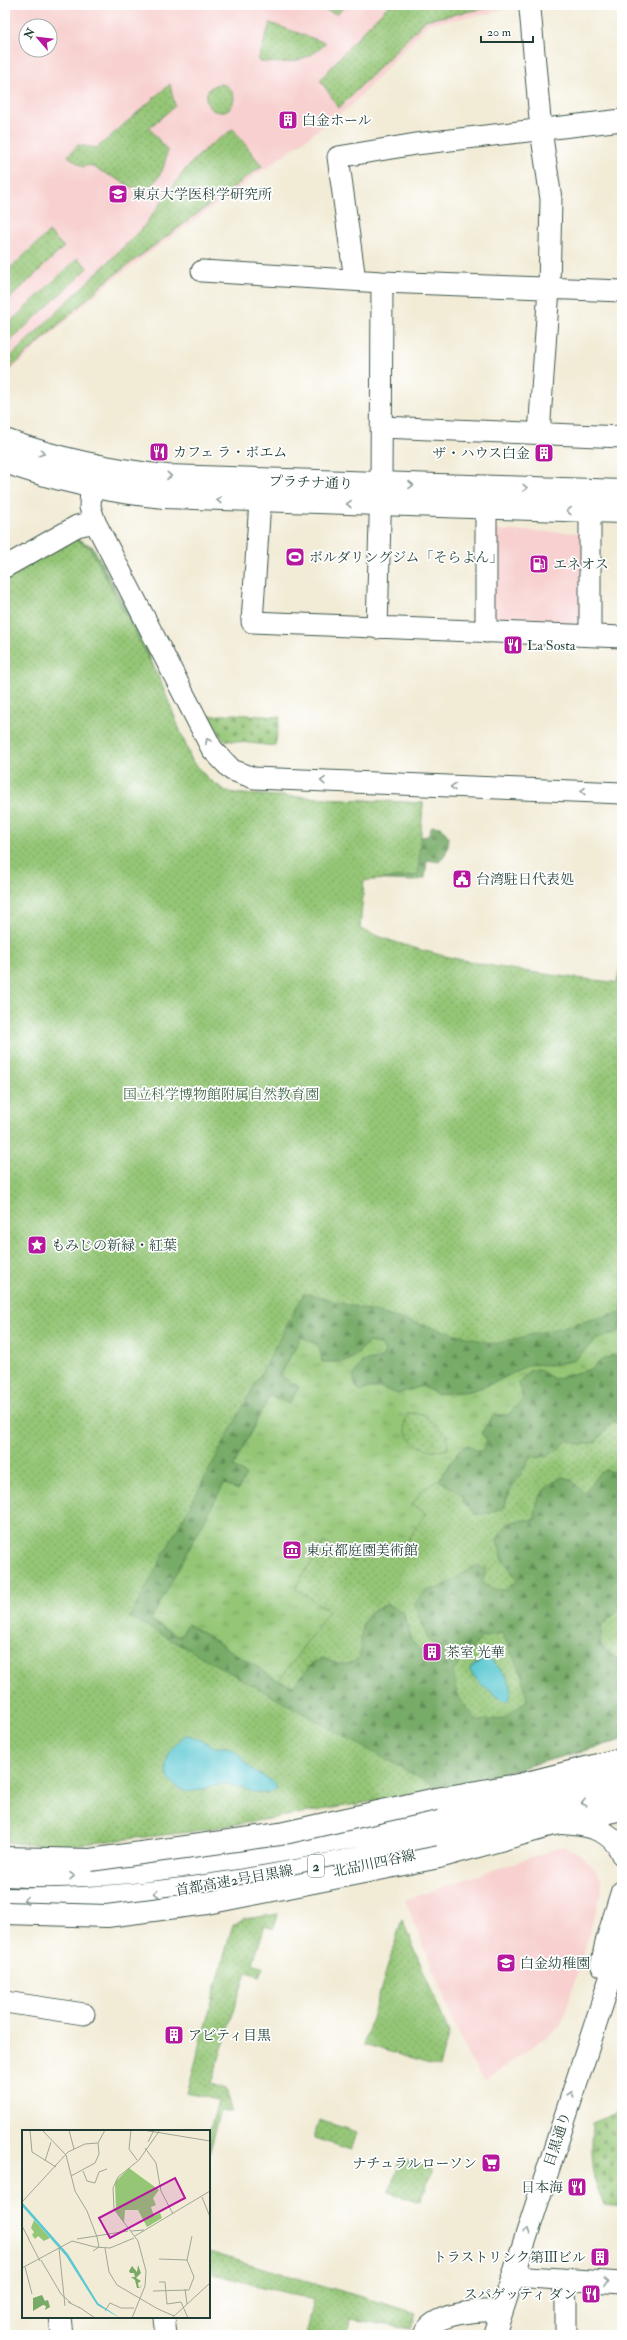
<svg xmlns="http://www.w3.org/2000/svg" width="627" height="2340" font-family="'IM FELL Double Pica','Noto Serif JP',serif">
<defs>
<pattern id="grass-tufts" width="24" height="20" patternUnits="userSpaceOnUse"><rect width="24" height="20" fill="#94c676"/><path d="M3 7l-1-3M5 7V3M7 7l1-3M15 17l-1-3M17 17v-4M19 17l1-3" fill="none" stroke="#78a262"/></pattern>
<pattern id="forest-firs" width="22" height="20" patternUnits="userSpaceOnUse"><rect width="22" height="20" fill="#77ab67"/><path d="M5 1l3.5 6h-7zM16 11l3.5 6h-7z" fill="#618c56"/></pattern>
<pattern id="cemetery-stones" width="16" height="16" patternUnits="userSpaceOnUse"><rect width="16" height="16" fill="#94c676"/><path d="M2 7V4a2 2 0 0 1 4 0v3zM10 15v-3a2 2 0 0 1 4 0v3z" fill="#78a262"/></pattern>
<pattern id="garden-dots" width="8" height="8" patternUnits="userSpaceOnUse"><rect width="8" height="8" fill="#94c676"/><path d="M2 2h.1M6 6h.1" fill="none" stroke="#78a262" stroke-width="1.8" stroke-linecap="round"/></pattern>
</defs>
<rect width="100%" height="100%" fill="#fff"/>
<filter id="ink" filterUnits="userSpaceOnUse"><feTurbulence type="fractalNoise" baseFrequency=".025" numOctaves="2"/><feDisplacementMap in="SourceGraphic" scale="8" xChannelSelector="R" yChannelSelector="G"/><feConvolveMatrix kernelMatrix="1 2 1 2 8 2 1 2 1" color-interpolation-filters="sRGB"/></filter>
<filter id="wash" filterUnits="userSpaceOnUse"><feTurbulence type="fractalNoise" baseFrequency=".012" numOctaves="4" result="noise"/><feDisplacementMap in="SourceGraphic" scale="16" xChannelSelector="R" yChannelSelector="G"/><feGaussianBlur stdDeviation="0.9" result="paint"/><feColorMatrix in="noise" values="0 0 0 0 0 0 0 0 0 0 0 0 0 0 0 0 0 1.4 0 .05"/><feComposite in="paint" operator="in"/></filter>
<g filter="url(#wash)">
<rect width="100%" height="100%" fill="#f2ecd7"/>
<path fill="#f7d0cf" fill-rule="evenodd" d="M5 5H518L492 13 428 24 351 106 109 283 5 376ZM26 26H50V50H26Z
M492 530 587 533 581 629 492 621Z
M564 1846 581 1855 592 1866 601 1878 602 1892 561 2026 485 2081 468 2056 405 1900Z"/>
<path fill="url(#grass-tufts)" stroke="#5a8255" d="M304 1292 622 1312V1740L441 1790 130 1617Z"/>
<path fill="url(#forest-firs)" stroke="#4b744e" fill-rule="evenodd" d="M70 535 93 547 140 633 192 761 208 779 226 791 239 794 423 803 420 837 428 836 432 826 441 827 449 837C448 848 447 854 439 862L427 860 425 878 414 881 363 879 357 931 399 949 526 976 617 984 622 955V1330L596 1340 573 1361 549 1365 530 1364 496 1382 471 1391 437 1394 422 1386 397 1394 382 1388H368L360 1392C350 1380 354 1374 362 1362L382 1358 385 1351 381 1344 368 1342C348 1364 351 1362 322 1362L319 1345 301 1337 280 1376 299 1387 289 1404 270 1395 233 1467 246 1475 238 1490 224 1484 151 1620 179 1637 188 1624 279 1681 293 1686 313 1661 324 1658C338 1666 347 1668 360 1657L362 1626 369 1613 387 1604 403 1612 413 1642 439 1650 427 1637 413 1605 425 1591 442 1587 476 1565 518 1580 504 1562 497 1541C506 1520 513 1520 535 1520 535 1500 543 1485 562 1477L571 1479 584 1493 598 1474 606 1470 613 1472 622 1463V1608L602 1625 601 1647 622 1663V1740L441 1790 57 1843ZM502 1633 522 1675 453 1671 482 1637Z
M613 1355 622 1360V1426L613 1421 596 1442 582 1445 568 1441C563 1447 557 1453 549 1456 545 1457 540 1457 536 1458 519 1466 507 1490 505 1507L490 1513 476 1515 471 1508 465 1505 462 1495 439 1480 459 1450 468 1445 477 1451H482L487 1440 481 1433 494 1415H508L523 1399 519 1383 529 1371 538 1369 554 1379 591 1369 599 1362Z"/>
<path fill="url(#cemetery-stones)" stroke="#5a8255" d="M234 714 280 717 275 746 223 740 209 716Z
M622 2111V2207L604 2205C590 2175 590 2155 592 2123Z"/>
<path fill="url(#garden-dots)" stroke="#5a8255" fill-rule="evenodd" d="M309 5H347L337 14Z
M389 5H502L426 20 339 108 320 80 367 27Z
M270 23 326 43C307 63 283 65 258 61Z
M206 98a14 14 0 1 1 28 0a14 14 0 1 1-28 0Z
M170 84 175 106 149 128 167 150C165 169 159 182 142 192L89 165 83 167 68 156 78 145 97 148Z
M233 129 262 166 109 279 5 373V362L141 230 185 170 205 149Z
M49 232 64 247 5 303V273Z
M78 258 88 268 5 346V327Z
M75 539 90 548 161 682 192 761 208 779 226 791 239 794 423 803 418 875 364 881 360 929C442 963 535 974 622 983V1312L494 1344 304 1293 130 1617 441 1790 190 1832 56 1847 5 1842V576Z
M408 1413 423 1414 447 1435 448 1449C426 1456 395 1438 408 1413Z
M613 1421 622 1426V1463L613 1472 606 1470 598 1474 584 1493 571 1479 562 1477C543 1485 535 1500 535 1520 514 1520 506 1519 497 1541L504 1562 518 1580 505 1590 492 1589 482 1582 487 1569 476 1565 442 1587 425 1591 414 1604 427 1637 439 1650 431 1662 413 1642 403 1612 387 1604 369 1613 362 1625 360 1657C347 1668 338 1665 324 1658L313 1662 293 1686 279 1681 329 1611 295 1588 324 1542 355 1562 366 1545 380 1552 389 1553 393 1548 400 1552 426 1513 412 1505 422 1490 439 1480 462 1495 465 1505 471 1508 476 1515 490 1513 505 1507C508 1486 524 1475 530 1456 545 1461 558 1451 568 1440L582 1445 596 1442Z
M622 1608V1663L600 1644 602 1625Z
M502 1633 522 1675 527 1700 503 1719 477 1721 458 1697 453 1671 482 1637ZM488 1657 507 1677 490 1692 484 1684 472 1675 474 1665Z
M278 1914 274 1928 265 1925 253 1963 263 1967 259 1976 246 1972 211 2084 226 2089 233 2112 221 2110 209 2154V2135L218 2100 187 2093 232 1927 244 1919Z
M402 1919 449 2033 439 2067 364 2044Z
M319 2120 357 2132 351 2150 314 2138Z
M400 2158 432 2168 421 2202 389 2192Z
M209 2252 416 2313 411 2329 350 2319 347 2335H306L314 2300 209 2273Z"/>
<path fill="#5cc9d2" stroke="#3e8383" d="M488 1657C498 1668 521 1685 507 1701 497 1699 473 1679 470 1670L474 1665Z
M185 1735 192 1736 214 1747H227L236 1752 254 1771 272 1781 277 1788C263 1801 242 1786 227 1784 214 1782 205 1791 194 1791 178 1792 165 1781 166 1766 167 1754 176 1741 185 1735Z"/>
</g>
<g filter="url(#ink)">
<g fill="none" stroke-linecap="round" stroke-linejoin="round">
<defs>
<path id="street" d="M530 9 541 130 551 199 549 288 539 434
M202 271 382 282 622 291
M355 280 338 157 416 144 622 120
M381 427 622 437
M92 470 90 507 95 522 212 749 232 770 254 778 622 793
M260 501 252 622 622 637
M5 567 77 526 95 522
M377 628 381 484 382 282
M486 632V491
M590 635V511
M5 2002 84 2014
M513 2276 622 2283
M562 2279 566 2302V2335
M60 2317 62 2335
M164 2317 166 2335
M424 2335C432 2312 481 2310 502 2311"/>
<path id="secondary" d="M5 440C58 459 111 470 167 476L622 491
M5 462C57 481 110 492 164 497L622 512
M499 1790 622 1759
M519 1832 622 1809"/>
<path id="primary" d="M561 1823C585 1824 613 1829 622 1854
M602 1965 606 1944 622 1892
M494 2335 622 1943"/>
<path id="highway" d="M436 1799 518 1785
M439 1857 539 1829
M5 1858 90 1860
M5 1875C90 1880 172 1869 256 1855 379 1834 501 1803 622 1773
M5 1899C213 1904 421 1843 622 1794"/>
</defs>
<use href="#street" stroke="#3f574c" stroke-width="23"/>
<use href="#secondary" stroke="#3f574c" stroke-width="24"/>
<use href="#primary" stroke="#3f574c" stroke-width="24"/>
<use href="#highway" stroke="#3f574c" stroke-width="24"/>
<use href="#street" stroke="#fff" stroke-width="21"/>
<use href="#secondary" stroke="#fff" stroke-width="22"/>
<use href="#primary" stroke="#fff" stroke-width="22"/>
<use href="#highway" stroke="#fff" stroke-width="22"/>
<defs>
<path id="highway-bridge" d="M90 1860 280 1834 436 1799
M5 1913 107 1916 207 1903 439 1857"/>
</defs>
<use href="#highway-bridge" stroke="#3f574c" stroke-width="24" stroke-linecap="butt"/>
<use href="#highway-bridge" stroke="#fff" stroke-width="22"/>
</g>
<defs><path id="oneway-chevron" d="M-2-3.5L2.5 0L-2 3.5" fill="none" stroke-width="1.6" stroke-linecap="round" stroke-linejoin="round"/></defs>
<g stroke="#8f9e9a">
<use href="#oneway-chevron" transform="translate(42 453) rotate(17)"/>
<use href="#oneway-chevron" transform="translate(169 476) rotate(4)"/>
<use href="#oneway-chevron" transform="translate(411 485) rotate(1)"/>
<use href="#oneway-chevron" transform="translate(525 488) rotate(2)"/>
<use href="#oneway-chevron" transform="translate(219 500) rotate(-179)"/>
<use href="#oneway-chevron" transform="translate(349 504) rotate(-178)"/>
<use href="#oneway-chevron" transform="translate(569 511) rotate(-178)"/>
<use href="#oneway-chevron" transform="translate(208 741) rotate(-117)"/>
<use href="#oneway-chevron" transform="translate(323 781) rotate(-177)"/>
<use href="#oneway-chevron" transform="translate(453 787) rotate(-178)"/>
<use href="#oneway-chevron" transform="translate(583 791) rotate(-178)"/>
<use href="#oneway-chevron" transform="translate(584 1803) rotate(166)"/>
<use href="#oneway-chevron" transform="translate(72 1876) rotate(-1)"/>
<use href="#oneway-chevron" transform="translate(156 1893) rotate(174)"/>
<use href="#oneway-chevron" transform="translate(26 1900) rotate(-179)"/>
<use href="#oneway-chevron" transform="translate(571 2094) rotate(-72)"/>
<use href="#oneway-chevron" transform="translate(527 2231) rotate(-72)"/>
<use href="#oneway-chevron" transform="translate(606 2282) rotate(3)"/>
</g>
</g>
<defs>
<symbol id="building-square" viewBox="-11 -11 22 22"><rect x="-9" y="-9" width="18" height="18" rx="4" fill="#b5179e" stroke="#fff"/><path d="M-4-6H4V6H1V3H-1V6H-4ZM-2.5-4.3h1.7v1.8h-1.7ZM.8-4.3h1.7v1.8H.8ZM-2.5-1h1.7V.8h-1.7ZM.8-1h1.7V.8H.8Z" fill="#fff"/></symbol>
<symbol id="university-square" viewBox="-11 -11 22 22"><rect x="-9" y="-9" width="18" height="18" rx="4" fill="#b5179e" stroke="#fff"/><path d="M0-5L7-2L0 1L-7-2ZM-4 1L0 2.5L4 1V4Q0 6-4 4Z" fill="#fff"/></symbol>
<symbol id="restaurant-square" viewBox="-11 -11 22 22"><rect x="-9" y="-9" width="18" height="18" rx="4" fill="#b5179e" stroke="#fff"/><path d="M-5-6h1v4h1v-4h1v4h1v-4h1v5L-1.5 .5V6h-2V.5L-5-1ZM5-6V6H3V1.5H1.5Q1.5-4 5-6Z" fill="#fff"/></symbol>
<symbol id="stadium-square" viewBox="-11 -11 22 22"><rect x="-9" y="-9" width="18" height="18" rx="4" fill="#b5179e" stroke="#fff"/><path d="M0-5a6.5 5 0 1 0 0 10a6.5 5 0 1 0 0-10ZM-3.5-1.8h7v3.6h-7Z" fill="#fff"/></symbol>
<symbol id="fuel-square" viewBox="-11 -11 22 22"><rect x="-9" y="-9" width="18" height="18" rx="4" fill="#b5179e" stroke="#fff"/><path d="M-5.5-6h7V0h2V4h1.3V-2.5L3-4.5l.8-.8L6-3V5H2.5V1h-1V6h-7ZM-4.2-4.7v3.2H.2V-4.7Z" fill="#fff"/></symbol>
<symbol id="civic-square" viewBox="-11 -11 22 22"><rect x="-9" y="-9" width="18" height="18" rx="4" fill="#b5179e" stroke="#fff"/><path d="M-.6-6.5H3V-4.5H.6V-3L4-1V1h2V6H-6V1h2V-1L-.6-3ZM-1.2 2.5V6h2.4V2.5Z" fill="#fff"/></symbol>
<symbol id="sight-square" viewBox="-11 -11 22 22"><rect x="-9" y="-9" width="18" height="18" rx="4" fill="#b5179e" stroke="#fff"/><path d="M0-6L1.8-2.2L6-1.7L2.9 1.2L3.7 5.4L0 3.3L-3.7 5.4L-2.9 1.2L-6-1.7L-1.8-2.2Z" fill="#fff"/></symbol>
<symbol id="museum-square" viewBox="-11 -11 22 22"><rect x="-9" y="-9" width="18" height="18" rx="4" fill="#b5179e" stroke="#fff"/><path d="M0-6L6-3V-2H-6V-3ZM-5-1h2V3h-2ZM-1-1h2V3h-2ZM3-1h2V3H3ZM-6 4H6V6H-6Z" fill="#fff"/></symbol>
<symbol id="school-square" viewBox="-11 -11 22 22"><rect x="-9" y="-9" width="18" height="18" rx="4" fill="#b5179e" stroke="#fff"/><path d="M0-5L7-2L0 1L-7-2ZM-4 1L0 2.5L4 1V4Q0 6-4 4Z" fill="#fff"/></symbol>
<symbol id="supermarket-square" viewBox="-11 -11 22 22"><rect x="-9" y="-9" width="18" height="18" rx="4" fill="#b5179e" stroke="#fff"/><path d="M-6-5.5h2.5l.6 2H6L4.5 2H-2.5L-4.4-4H-6ZM-1.5 3.2a1.3 1.3 0 1 0 .1 0ZM3 3.2a1.3 1.3 0 1 0 .1 0Z" fill="#fff"/></symbol>
</defs>
<g fill-rule="evenodd">
<use href="#building-square" x="277" y="109" width="22" height="22"/>
<use href="#university-square" x="107" y="183" width="22" height="22"/>
<use href="#restaurant-square" x="148" y="441" width="22" height="22"/>
<use href="#building-square" x="533" y="442" width="22" height="22"/>
<use href="#stadium-square" x="284" y="546" width="22" height="22"/>
<use href="#fuel-square" x="528" y="553" width="22" height="22"/>
<use href="#restaurant-square" x="502" y="634" width="22" height="22"/>
<use href="#civic-square" x="451" y="868" width="22" height="22"/>
<use href="#sight-square" x="26" y="1234" width="22" height="22"/>
<use href="#museum-square" x="281" y="1539" width="22" height="22"/>
<use href="#building-square" x="421" y="1641" width="22" height="22"/>
<use href="#school-square" x="495" y="1952" width="22" height="22"/>
<use href="#building-square" x="163" y="2024" width="22" height="22"/>
<use href="#supermarket-square" x="480" y="2152" width="22" height="22"/>
<use href="#restaurant-square" x="566" y="2176" width="22" height="22"/>
<use href="#building-square" x="589" y="2246" width="22" height="22"/>
<use href="#restaurant-square" x="580" y="2283" width="22" height="22"/>
</g>
<g text-anchor="middle" stroke-width="3.5" stroke-linejoin="round" paint-order="stroke">
<rect fill="#fff" stroke="#627771" stroke-width="1" x="308" y="1855" width="16" height="22" rx="3"/>
<g font-size="13" font-weight="bold" fill="#1f3d34">
<text x="316" y="1871">2</text>
</g>
<g font-size="14" fill="#1f3d34" stroke="#fff" text-anchor="start">
<text x="302" y="125">白金ホール</text>
<text x="132" y="199">東京大学医科学研究所</text>
<text x="173" y="457">カフェ ラ・ボエム</text>
<text x="530" y="458" text-anchor="end">ザ・ハウス白金</text>
<text x="309" y="562">ボルダリングジム「そらよん」</text>
<text x="553" y="569">エネオス</text>
<text x="527" y="650">La Sosta</text>
<text x="476" y="884">台湾駐日代表処</text>
<text x="51" y="1250">もみじの新緑・紅葉</text>
<text x="306" y="1555">東京都庭園美術館</text>
<text x="446" y="1657">茶室 光華</text>
<text x="520" y="1968">白金幼稚園</text>
<text x="188" y="2040">アビティ目黒</text>
<text x="477" y="2168" text-anchor="end">ナチュラルローソン</text>
<text x="563" y="2192" text-anchor="end">日本海</text>
<text x="586" y="2262" text-anchor="end">トラストリンク第Ⅲビル</text>
<text x="577" y="2299" text-anchor="end">スパゲッティ ダン</text>
</g>
<g font-size="14" fill="#1f3d34" stroke="#fff">
<text transform="translate(311 482) rotate(2)" y="5">プラチナ通り</text>
<text transform="translate(374 1863) rotate(-12)" y="5">北品川四谷線</text>
<text transform="translate(234 1880) rotate(-10)" y="5">首都高速2号目黒線</text>
<text transform="translate(557 2139) rotate(-72)" y="5">目黒通り</text>
</g>
<g font-size="14" fill="#426648" stroke="#fff">
<text x="221" y="1099">国立科学博物館附属自然教育園</text>
</g>
</g>
<g transform="translate(22 2130)">
<rect width="188" height="188" fill="#f2ecd7"/>
<path d="M12 90 28 108 22 111 16 106 13 109 10 105 12 102 9 98Z" fill="#94c676"/>
<path d="M116 135 119 143 114 148 119 151 116 153 117 158 120 155 118 158H115L113 150 109 147H113L112 143H108L107 141 110 136 115 142ZM20 165 23 171 26 170 28 177 23 180 24 176 21 175 11 181V168Z" fill="#77ab67"/>
<path d="M107 38 137 60 131 68 134 75 129 77 132 86 138 83 140 88 125 97 116 80H103L102 93 94 82 93 52Z" fill="#94c676"/>
<path d="M0 72 46 124 76 173 98 188 75 175 44 126 0 76Z" fill="#5cc9d2"/>
<path fill="none" stroke="#9ea696" stroke-width="1" d="M8 0 10 22 34 37M20 0 44 25 53 61 65 81 75 107 77 117 71 121M47 0 52 19M109 0 107 19 115 30M121 0 188 11M126 12 132 0M76 13 83 0M123 18 134 33 139 61 151 84M23 31 29 12M61 41 65 51 73 53 77 42 85 39M49 46 73 33 77 24 76 13M180 67 188 87M0 72 46 22 63 14 76 13M0 96 7 109M109 101 122 100M113 106 188 61M6 108 18 131M55 109 106 101M37 118 43 176M83 118 87 142 95 155 136 179 152 186M137 129 165 130M19 130 39 164 49 173M3 137 10 164M0 138 50 111 73 117 88 118 112 108M137 152H143L145 174 159 172 166 188M163 159 165 174M131 161 167 160 172 147 165 130 170 106M46 172 58 178M57 177 73 188M83 181 88 173 99 178H112M110 188 123 156 124 141 116 111 92 79 91 58 96 47 117 30 138 0M150 188 188 153"/>
<path fill="#b5179e" fill-opacity="0.15" stroke="#b5179e" stroke-width="2" d="M153 48 163 68 88 108 77 88Z"/>
<rect width="188" height="188" fill="none" stroke="#1f3d34" stroke-width="2"/>
</g>
<rect width="627" height="2340" fill="none" stroke="#fff" stroke-width="20"/>
<g transform="translate(38 38) rotate(298)"><circle r="19" fill="#ffffff" stroke="#a5b1ae"/>
<path d="M0-3L7 15L0 10L-7 15Z" fill="#b5179e"/>
<text y="-6" font-size="11" font-weight="bold" text-anchor="middle" fill="#1f3d34">N</text>
</g>
<path d="M481 36v6h52v-6" fill="none" stroke="#1f3d34" stroke-width="2"/>
<text x="487" y="36" font-size="12" fill="#1f3d34" stroke="#ffffff" stroke-width="3" paint-order="stroke">20 m</text>
</svg>
